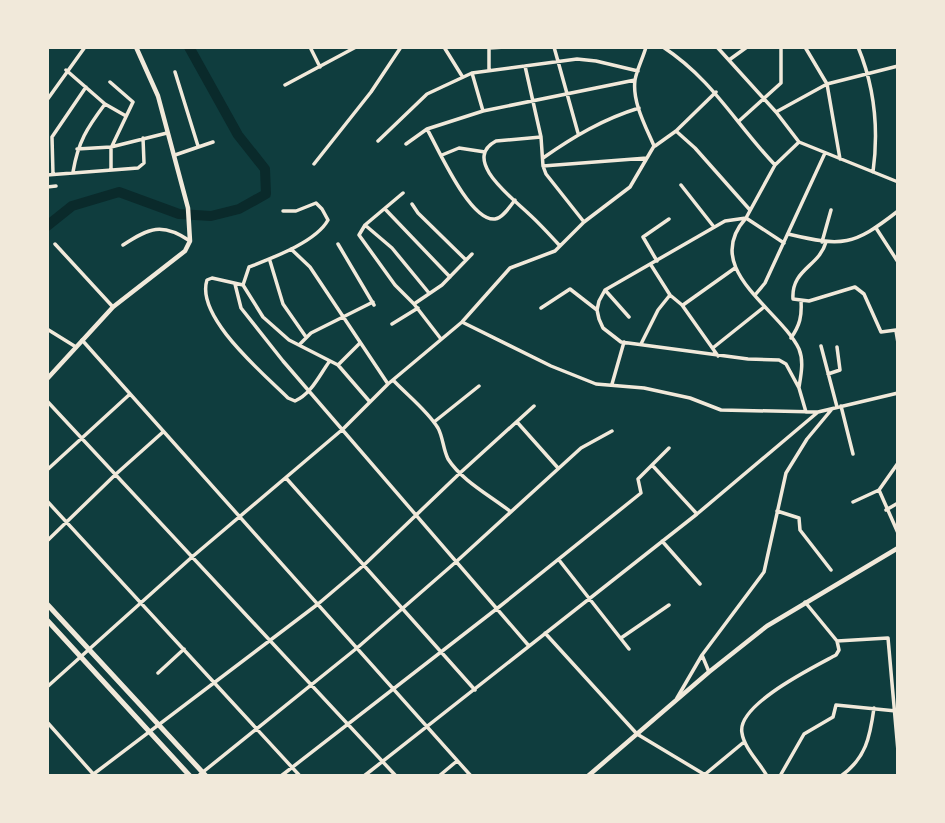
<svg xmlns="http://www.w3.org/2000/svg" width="945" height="823" font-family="'Archivo Narrow',sans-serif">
<rect width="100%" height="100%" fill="#0f3d3e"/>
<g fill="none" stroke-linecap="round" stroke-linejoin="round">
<path stroke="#0a2a2b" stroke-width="10" d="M47 226 72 206 119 192 179 214 211 216 239 209 266 194 265 169 238 135 189 47"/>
<path stroke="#f1e9da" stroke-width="3.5" d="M310 47 320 67
M444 47 462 76
M554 47 578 133
M663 47C713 80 735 123 775 165
M717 47 776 112 799 142 898 182
M805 47 827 84 840 159
M858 47C875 88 879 128 873 172
M489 48 505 47
M729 60 747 47
M525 66 541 137 543 166 546 174 584 222
M489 69V47
M66 70 105 104 126 116
M175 72 198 146
M472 73 483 111
M110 82 133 102 112 146
M285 85 356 47
M47 100 85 47
M776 112 827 84 898 66
M739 121 781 83V47
M427 129 483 111 635 80
M676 131 695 148 750 210
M541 137 496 141C460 160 515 200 529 214 540 224 550 235 560 246
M378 141 427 94 472 73 577 59 596 61 638 71
M799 142 775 165 746 218C700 269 780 309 799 349 804 361 801 375 799 387
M406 144 427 129C438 148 470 222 495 219 503 218 510 206 515 200
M655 146 676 131 716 92
M77 149 111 147 167 133
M175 155 213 142
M442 155 459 148 485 152
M543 158C573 137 603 119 639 108
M314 164 371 92 401 47
M543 166 647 158
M111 169V147
M73 172C78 142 87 128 105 104
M53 174 52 137 86 87
M47 175 138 168 144 163 143 138
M681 185 714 227
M47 187 56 186
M403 193 365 225 359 235 395 285 414 304 441 339
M412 204 418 213 466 260
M385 209 450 277
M365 225 392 248 429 293
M876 228 898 262
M788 234C843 247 853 246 898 211
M822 242 831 210
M826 242C819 267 791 269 793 299L809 301 855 287 864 294 881 332 896 330
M784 243 746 218 725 221 605 290 599 301 597 310 599 319 603 328 621 342 748 359 779 360 786 364 799 388 806 412
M55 244 113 307
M338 244 374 305
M123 245C149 228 162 222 190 241
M291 249 310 267 388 384
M270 261 283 304 306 337
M657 261 643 237 669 219
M651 265 670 295 682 305 718 356
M235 284 241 308 283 361 529 646
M243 285 212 278 207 280C195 317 264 374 288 398L295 401C311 394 319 376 329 362
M243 285 263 317 289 340 338 365 370 402
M243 285 249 267C272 258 316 242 328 220L322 209 316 203 296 211H283
M605 290 629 317
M755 295 765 283 825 153
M414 304 442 285 472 254
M683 305 735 268
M541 308 570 289 597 310
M462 322 551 366 596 384 644 388 690 398 721 410 818 412 898 393
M392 324 418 308
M47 329 76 347
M896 331 898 343
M791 338C800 325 802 316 801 301
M82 340 471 776
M641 344 658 310 670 295
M299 345 311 333 373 302
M821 346 837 407
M714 347 764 307
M338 365 360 343
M828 374 840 370 837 347
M393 380C407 395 427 410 438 428 443 437 443 449 448 459 462 481 491 496 511 512
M612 384 624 342
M47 401 396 776
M841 406 853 454
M434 422 479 386
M517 422 558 468
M898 463 879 490 898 533
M652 465 697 514
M47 470 130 394
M286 478 475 690
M47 501 300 776
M853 502 879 490
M886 510 898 503
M777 511 799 518 800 530 831 570
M47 541 116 474 163 432
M662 541 700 584
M559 560 629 649
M805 602 837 641 888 638 898 751
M545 633 637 734 707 776
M621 638 669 605
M709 672 702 655 764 572 786 473 807 439 832 409
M158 673 184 649
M47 687 192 557 343 429 388 384 462 322 510 268 555 251 584 222 630 187 654 146C646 127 632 102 635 80 637 69 643 58 646 47
M677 698 702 655
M47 722 95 776
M91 776 318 604 364 565 460 473 534 406
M198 776 357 648 457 561 581 448 612 431
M281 776 499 607 641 493 638 479 669 448
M364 776 697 514 818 412
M439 776 457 761
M703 776 744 742
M767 776C760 763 744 748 742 733 736 705 814 667 836 655L839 650 837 641
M780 776 804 734 833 717 836 705 896 711
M841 776C866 758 870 737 874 708"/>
<path stroke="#f1e9da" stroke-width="4.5" d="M47 379 113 307 185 251 190 241 188 208 158 96 136 47
M588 776 709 672 767 626 898 548"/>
<path stroke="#f1e9da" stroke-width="5" d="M47 604 206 776
M47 620 190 776"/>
</g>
<rect width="945" height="823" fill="none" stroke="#f1e9da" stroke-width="98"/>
</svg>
